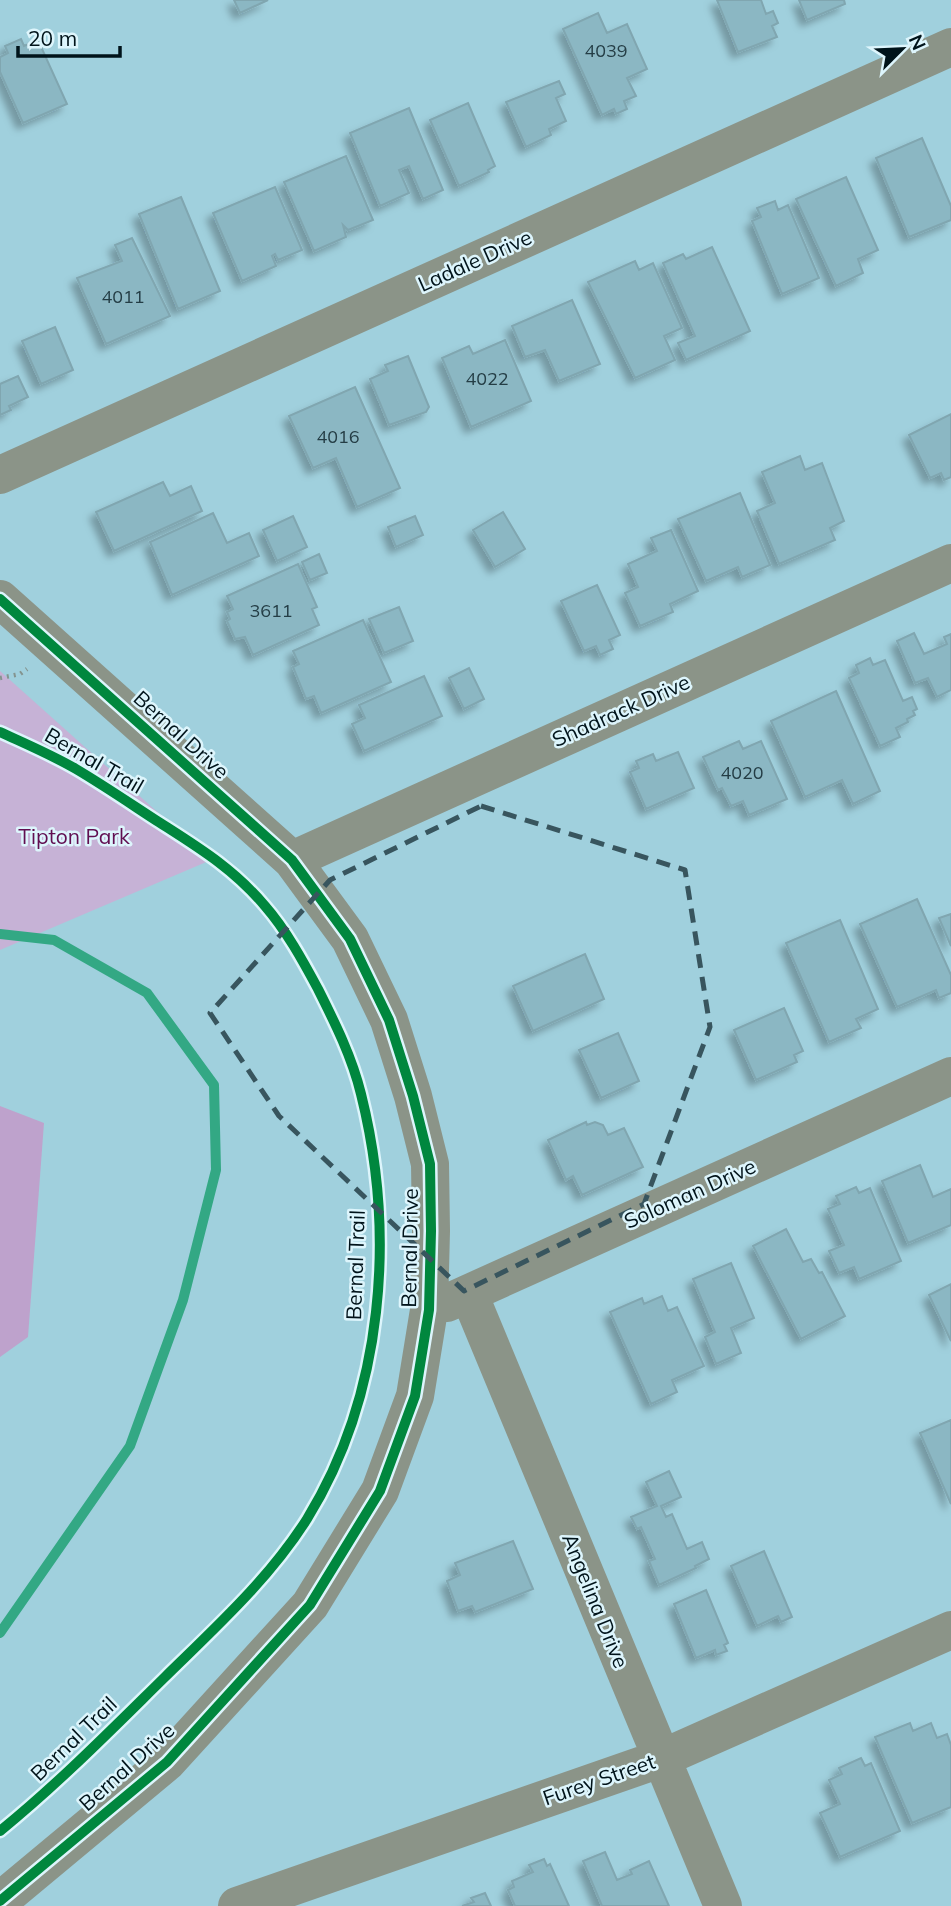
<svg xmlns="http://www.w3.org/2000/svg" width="951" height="1906" font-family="Mulish,sans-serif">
<defs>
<filter id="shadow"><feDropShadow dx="-6" dy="6" stdDeviation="3.5" flood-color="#0004"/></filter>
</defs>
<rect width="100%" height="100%" fill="#a0d0dd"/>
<path fill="#c6b2d6" d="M0 671 211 860 0 950Z"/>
<path fill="#bea2cc" d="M0 1106 44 1123 28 1337 0 1357Z"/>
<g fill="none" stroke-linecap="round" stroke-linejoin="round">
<path stroke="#33a884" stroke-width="10" d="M0 934 54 940 147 993 214 1085 216 1170 183 1300 130 1446 0 1633"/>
</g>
<path fill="#8bb7c3" stroke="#80a6b0" stroke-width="2" filter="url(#shadow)" d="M234 0H268L240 13Z
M717 0H761L766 14 773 11 778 23 772 26 777 37 738 52Z
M799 0H844L845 4 807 20Z
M598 13 607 33 627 24 647 69 627 78 636 96 624 101 627 109 616 114 614 109 602 115 563 29Z
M21 39 24 46 38 40 67 104 23 123 0 72V57L8 53 5 46Z
M559 81 565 94 556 98 566 121 549 129 551 135 526 147 506 102Z
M468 103 495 166 488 170 489 172 459 186 430 120Z
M409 108 443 190 423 199 409 166 399 170 409 193 380 206 350 133Z
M922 138 951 206V220L909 237 876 158Z
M346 156 373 220 348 230 343 225 346 237 314 251 284 182Z
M846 177 878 250 858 259 863 273 836 286 796 199Z
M275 187 302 250 278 260 275 254 272 256 276 266 242 281 213 213Z
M181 197 220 291 178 309 139 214Z
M775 201 778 210 788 205 819 278 782 294 752 221 761 217 757 208Z
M132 238 170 316 106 344 77 278 122 261 115 245Z
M712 247 750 331 686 360 678 343 695 336 663 263 683 254 686 259Z
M635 261 639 270 653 263 682 328 664 336 675 360 635 378 588 282Z
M572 300 600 364 559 381 545 350 525 357 512 326Z
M55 327 73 370 41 384 22 341Z
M505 340 531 401 471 427 442 358 469 346 473 354Z
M408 356 429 407 426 412 389 425 370 379 388 371 385 365Z
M18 376 28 397 9 406 11 410 0 415V384Z
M355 387 400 488 357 507 336 458 313 468 289 416Z
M951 414V477L944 480 941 473 930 478 909 435Z
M800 456 805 470 822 463 844 521 830 528 835 540 779 564 757 511 775 503 762 472Z
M163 482 170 496 191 486 202 511 114 551 96 512Z
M740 493 770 565 742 577 738 567 706 581 678 519Z
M503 512 525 549 495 567 473 530Z
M213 513 227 543 249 533 259 556 172 595 150 542Z
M293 516 307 547 277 561 263 530Z
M415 516 423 535 396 547 388 527Z
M671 530 698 591 670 604 673 612 640 626 625 593 638 587 628 564 657 551 651 538Z
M319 554 327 573 310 580 302 562Z
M298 564 317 607 312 609 319 625 253 655 245 637 235 639 227 621 230 619 227 612 233 609 227 596Z
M597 585 620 635 609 640 613 649 600 655 596 646 584 651 561 601Z
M399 607 413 641 384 653 369 619Z
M363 620 391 682 321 713 314 696 306 699 293 667 299 664 293 651Z
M914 633 924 654 947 644 944 637 951 634V690L937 697 928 678 915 683 897 641Z
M870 658 873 665 885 660 903 701 912 697 917 709 913 711 915 715 907 719 908 722 896 728 900 737 880 746 849 678 859 673 856 665Z
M469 668 484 699 464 709 449 678Z
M424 676 442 716 364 751 352 724 365 718 359 705Z
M836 691 880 791 853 804 842 780 805 797 771 721Z
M739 741 743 749 761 741 787 799 749 815 743 801 731 806 722 788 718 790 703 757Z
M678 752 694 788 646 809 630 772 639 768 636 761 653 754 656 761Z
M917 899 951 975V993L939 998 936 990 897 1007 860 924Z
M951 914V946L939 918Z
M840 920 878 1009 856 1019 861 1028 829 1042 786 943Z
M585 954 604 999 533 1031 513 986Z
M784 1008 803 1051 794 1055 797 1062 756 1080 734 1030Z
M618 1033 639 1081 601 1098 579 1050Z
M586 1122 587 1125 595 1122 603 1125 608 1135 624 1128 643 1167 582 1195 573 1176 566 1180 548 1140Z
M920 1165 933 1197 951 1189V1225L908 1243 882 1181Z
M856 1187 859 1193 870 1188 901 1261 859 1279 854 1267 839 1273 829 1251 844 1245 828 1209 840 1204 836 1196Z
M786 1229 803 1262 811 1259 819 1273 822 1272 845 1316 801 1339 753 1246Z
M731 1263 754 1318 731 1328 741 1353 716 1364 705 1337 715 1332 693 1279Z
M951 1284V1341L929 1295Z
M662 1296 668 1311 677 1307 704 1366 672 1380 677 1392 651 1404 610 1312 642 1298 644 1304Z
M951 1420V1504L920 1433Z
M669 1471 681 1497 661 1506 666 1517 672 1514 687 1549 702 1542 709 1559 695 1566 696 1568 659 1585 649 1561 655 1559 641 1527 637 1529 631 1517 657 1506 646 1482Z
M513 1541 533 1589 475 1612 472 1606 458 1611 447 1581 460 1575 455 1563Z
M764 1551 792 1617 781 1622 778 1616 757 1626 731 1566Z
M706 1590 728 1643 724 1645 727 1651 716 1655 715 1650 696 1658 674 1604Z
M910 1723 913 1731 931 1723 937 1738 947 1734 951 1745V1807L912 1823 875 1737Z
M861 1758 865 1766 871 1763 900 1831 840 1857 820 1813 840 1804 829 1780 842 1774 839 1768Z
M605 1852 617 1880 632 1874 630 1870 649 1861 669 1906H602L583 1861Z
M544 1859 547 1866 550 1864 569 1906H515L508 1890 514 1887 512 1881 533 1872 529 1865Z
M485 1893 491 1906H462L474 1902 471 1898Z"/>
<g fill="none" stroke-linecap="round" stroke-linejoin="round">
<path stroke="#84948f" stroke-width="4.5" stroke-dasharray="2 5" stroke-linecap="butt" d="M0 678 20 674 27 669"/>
<path stroke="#8b9488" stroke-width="38" d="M0 475 951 47
M0 599 292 860 350 939 389 1020 413 1096 430 1164 431 1231 429 1310 415 1396 380 1491 310 1605 167 1762 0 1901
M292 860 951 563
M469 1294 723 1906
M447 1303 951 1076
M237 1906 660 1759 951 1630"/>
<defs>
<path id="cycleway" d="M0 599 292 860 350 939 389 1020 413 1096 430 1164 431 1231 429 1310 415 1396 380 1491 310 1605 167 1762 0 1901
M0 732C26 744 52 755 76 769 103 785 128 802 154 819 196 846 232 867 265 906 286 930 303 961 318 989 335 1023 352 1057 361 1094 396 1234 384 1394 307 1519 269 1579 216 1627 165 1677 111 1730 59 1783 0 1831"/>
</defs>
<use href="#cycleway" stroke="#ddf5fc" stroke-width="15"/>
<use href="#cycleway" stroke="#00873e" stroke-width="10"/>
</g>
<path fill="none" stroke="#38555e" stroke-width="5" stroke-dasharray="14 9" stroke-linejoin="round" d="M481 806 685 870 710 1027 644 1204 464 1291 279 1116 210 1013 330 880Z"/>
<g text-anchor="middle" stroke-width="5" stroke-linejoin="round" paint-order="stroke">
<g font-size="18" fill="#243d45">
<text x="606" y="57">4039</text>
<text x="123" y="303">4011</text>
<text x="487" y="385">4022</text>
<text x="338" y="443">4016</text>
<text x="271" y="617">3611</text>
<text x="742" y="779">4020</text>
</g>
<g font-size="21" fill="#00131a" stroke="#ddf5fc">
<text transform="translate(475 261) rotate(-24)" y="7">Ladale Drive</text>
<text transform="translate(621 711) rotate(-24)" y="7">Shadrack Drive</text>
<text transform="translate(181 735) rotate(42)" y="7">Bernal Drive</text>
<text transform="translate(94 761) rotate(30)" y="7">Bernal Trail</text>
<text transform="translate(690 1194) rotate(-24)" y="7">Soloman Drive</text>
<text transform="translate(410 1248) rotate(-89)" y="7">Bernal Drive</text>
<text transform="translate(356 1265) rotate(-88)" y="7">Bernal Trail</text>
<text transform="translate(595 1601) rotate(68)" y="7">Angelina Drive</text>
<text transform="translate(74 1739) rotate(-44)" y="7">Bernal Trail</text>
<text transform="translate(127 1767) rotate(-42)" y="7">Bernal Drive</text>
<text transform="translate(599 1780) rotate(-19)" y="7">Furey Street</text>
</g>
<g font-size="21" fill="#610e51" stroke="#ddf5fc">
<text x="74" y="844">Tipton Park</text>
</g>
</g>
<g transform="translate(902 49) rotate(66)" stroke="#ddf5fc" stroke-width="5" paint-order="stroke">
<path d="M0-5L12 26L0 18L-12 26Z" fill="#00131a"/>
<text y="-10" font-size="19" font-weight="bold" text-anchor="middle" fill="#00131a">N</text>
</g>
<path d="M18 46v10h102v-10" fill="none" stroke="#00131a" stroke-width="3.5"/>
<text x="28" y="46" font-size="21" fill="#00131a" stroke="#ddf5fc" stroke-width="5" paint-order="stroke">20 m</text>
</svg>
